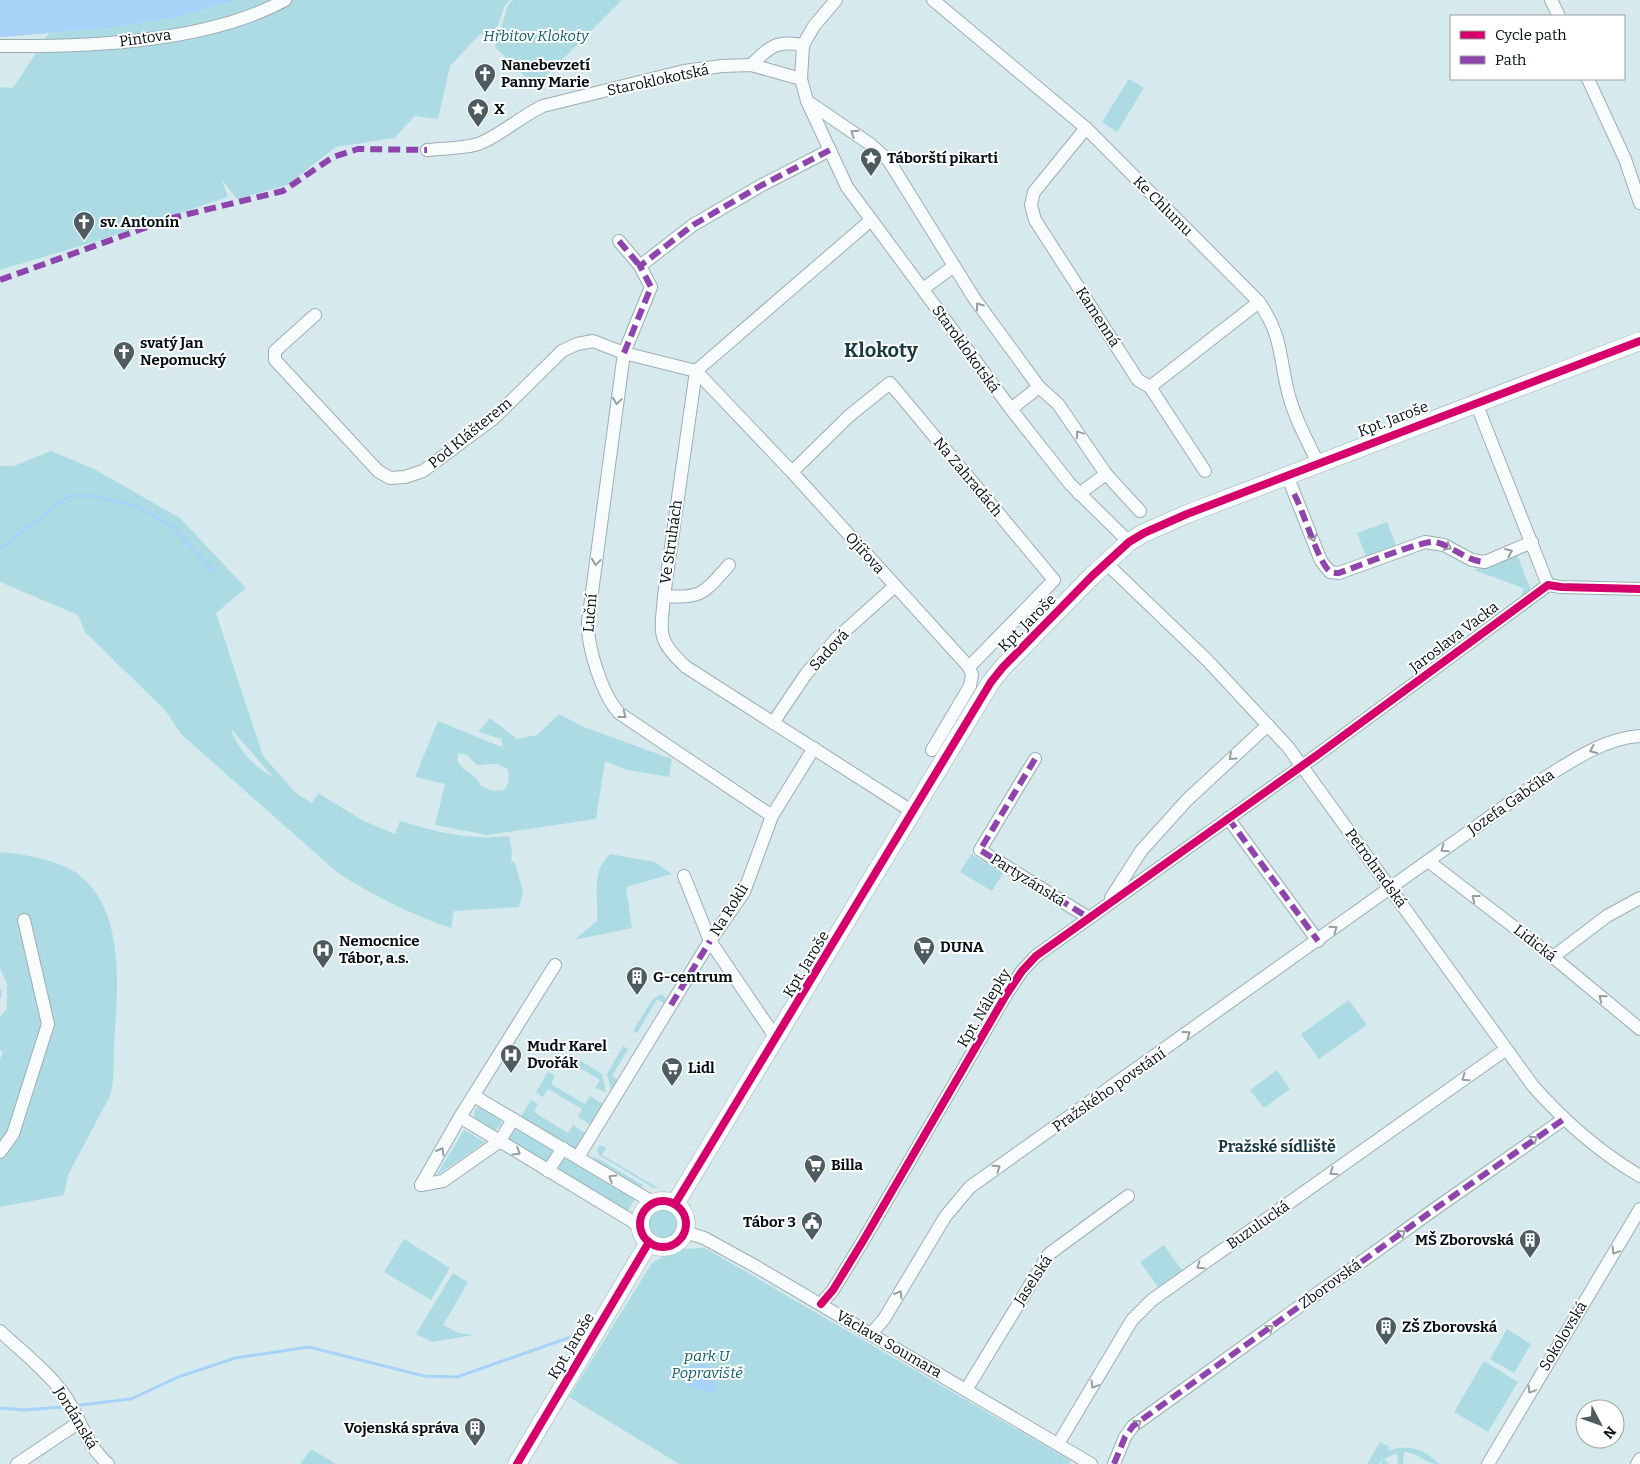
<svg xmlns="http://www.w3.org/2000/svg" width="1640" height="1464" viewBox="0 0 1640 1464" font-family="Bitter,serif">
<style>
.green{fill:#addbe4;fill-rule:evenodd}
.water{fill:#a8d2f7}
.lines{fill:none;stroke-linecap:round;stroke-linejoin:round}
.stream{stroke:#a8d2f7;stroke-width:3}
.street-casing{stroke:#9daeb0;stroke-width:14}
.secondary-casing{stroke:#9daeb0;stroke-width:19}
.street{stroke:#f9fcfc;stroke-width:12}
.secondary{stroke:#f9fcfc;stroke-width:18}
.quiet{stroke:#8e44ad;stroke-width:6;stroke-dasharray:12 6;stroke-linecap:butt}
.cycleway-casing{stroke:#fff;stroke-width:11}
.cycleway{stroke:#d6006c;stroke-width:8}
.oneway{stroke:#979e9e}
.labels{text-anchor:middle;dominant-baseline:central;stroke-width:4;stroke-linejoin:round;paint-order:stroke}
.park-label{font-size:15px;font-style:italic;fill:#0f5e69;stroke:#fff}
.street-label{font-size:15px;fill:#041012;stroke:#fff}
.poi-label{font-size:15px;font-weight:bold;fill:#041012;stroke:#fff;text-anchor:start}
.neighbourhood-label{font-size:16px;font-weight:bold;fill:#193a40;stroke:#fff}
.district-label{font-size:20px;font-weight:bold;fill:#193a40;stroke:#fff}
</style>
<rect width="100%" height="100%" fill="#d6eaee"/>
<g class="green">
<polygon points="236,0 510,0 505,5 494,37 480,34 450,66 438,119 415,116 394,138 336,147 287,185 237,199 222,180 228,197 97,241 0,270 0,87 13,88 49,33 108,28 175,18"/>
<polygon points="513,0 622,0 537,85 532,83 495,47 508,5"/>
<polygon points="1129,79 1144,88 1117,132 1102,122"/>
<path d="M51,451L96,470L180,518L246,588L216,613L263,756L296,793L312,803L318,793L364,821L395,834L400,821C436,832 471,841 509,836L512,852L511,861L515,863L523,892L519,907L454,911L451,928C411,915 373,895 338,873L181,734L165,710L85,632L78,615L0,582V466H14ZM231,730H232L273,777C254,767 239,750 231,730Z"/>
<polygon points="1387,522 1396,545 1366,557 1357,533"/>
<polygon points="1517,555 1530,588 1525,597 1521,597 1523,588 1474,570"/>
<path d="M559,714L584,727L672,759L669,777L627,770L605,761L596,819L487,835L435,825L445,784L415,777L438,721L502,747V739L478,732L490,718L517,739L537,735ZM459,753L468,755C479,771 481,763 496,764C500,765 505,768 508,769L509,781L504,790L493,791L481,786C474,771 462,772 457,760Z"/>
<path d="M0,852C28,855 65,860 86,881C126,921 117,995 114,1046C113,1063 115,1079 110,1096L68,1175L64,1195L0,1207V1059L3,1052L0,1050V1017L7,1009V984L0,968Z"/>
<path d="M610,854L655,862L672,874L626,887L632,928L574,940L597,921C599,895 590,873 610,854Z"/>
<polygon points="971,854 1003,873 992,891 960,872"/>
<polygon points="661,994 665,997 665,1004 657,999 637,1033 633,1031 652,1000"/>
<polygon points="1349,1000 1367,1025 1319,1059 1301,1034"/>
<polygon points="623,1046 628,1049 612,1076 620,1081 611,1090 607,1074"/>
<polygon points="570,1054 602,1074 606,1092 595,1088 600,1080 566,1060"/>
<polygon points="1277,1070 1290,1089 1264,1108 1250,1090"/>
<polygon points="548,1072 555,1076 551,1084 585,1104 590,1096 605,1105 593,1126 578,1117 582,1109 548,1089 543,1097 536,1092"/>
<polygon points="531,1100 538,1104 534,1112 568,1133 573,1125 587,1134 577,1151 521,1117"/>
<polygon points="483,1105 503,1116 500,1126 493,1131 474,1118 475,1109"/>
<polygon points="519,1126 556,1148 546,1163 510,1141 510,1134"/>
<polygon points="464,1130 485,1142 436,1176"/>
<polygon points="600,1145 606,1148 602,1155 658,1188 654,1188 599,1155 597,1150"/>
<polygon points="592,1155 643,1185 640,1189 597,1164"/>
<polygon points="566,1157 636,1197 627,1212 561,1172 558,1166 563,1158"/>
<circle cx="663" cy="1223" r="15"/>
<polygon points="404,1239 450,1268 431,1300 384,1272"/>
<polygon points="1164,1245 1184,1273 1160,1290 1140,1262"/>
<polygon points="705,1248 1071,1461 1069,1464 679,1464 569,1397 652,1263 678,1249"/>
<polygon points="453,1273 468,1282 443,1325 459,1333 474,1335 432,1342 416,1334"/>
<polygon points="1507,1329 1531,1344 1514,1373 1490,1359"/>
<polygon points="1484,1361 1518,1382 1488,1432 1454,1412"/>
<path d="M1380,1442L1389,1447L1387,1451C1408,1444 1424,1448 1439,1464C1426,1464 1419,1453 1404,1452L1403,1464H1398L1397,1453L1384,1459L1389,1464H1381L1383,1459L1378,1464H1367Z"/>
<polygon points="311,1449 336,1464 300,1464"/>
</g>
<g class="water">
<polygon points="0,0 236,0 175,18 108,28 3,37 0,37"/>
<polygon points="707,1364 714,1369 713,1381 718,1388 713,1394 689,1386 685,1379 687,1371 692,1365"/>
</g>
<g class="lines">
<g class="stream">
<polyline points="0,549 69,496 96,496 139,507 174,528 214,572"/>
<polyline points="0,991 0,996"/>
<polyline points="80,1405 131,1399 178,1377 235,1358 309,1347 424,1376 457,1377 582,1333"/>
<polyline points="0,1408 24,1410 63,1407"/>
</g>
<g class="street-casing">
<g id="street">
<polyline points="836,0 814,26 803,45 801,79 807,101 847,187 1011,409 1070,484 1129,542"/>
<path d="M933,0L1086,128L1259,302C1282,335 1279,355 1288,392C1294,417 1307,440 1318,463"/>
<polyline points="1551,0 1559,16"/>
<path d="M0,46C87,47 207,43 285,0"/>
<path d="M751,65C770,47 775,40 803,45"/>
<polyline points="1588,79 1625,159 1640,203"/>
<polyline points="807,101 870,144 889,161 974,298 1039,387 1058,404 1106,474 1140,511"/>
<polyline points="1086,128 1034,192 1031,205 1035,220 1138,380 1150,387 1259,302"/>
<path d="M427,150C444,148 461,149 478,144C500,136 521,116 543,106L684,71L722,66L751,65L801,79"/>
<path d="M871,220L696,371L664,596C661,634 656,639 686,667L913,812"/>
<polyline points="619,241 640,266"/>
<polyline points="923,289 954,266"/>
<polyline points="315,315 275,351 275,360 378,471 390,478 405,477 423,471 493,419 562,351 577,344 593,341 624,353 696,371"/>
<polyline points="696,371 792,472 969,667 972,675 970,686 932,750"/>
<polyline points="1150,387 1205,471"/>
<polyline points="1476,403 1548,585"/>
<polyline points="1011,409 1039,387"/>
<polyline points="792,472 849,416 890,383 1054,580 969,667"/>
<polyline points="1287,475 1321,561 1330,572 1339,573 1425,542 1444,545 1472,560 1485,562 1532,542"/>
<polyline points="1079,494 1106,474"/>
<path d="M1106,563L1208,661L1288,747L1533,1086C1565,1122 1599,1152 1640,1176"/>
<path d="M664,596C702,599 704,593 729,565"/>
<polyline points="773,723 806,674 837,638 895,586"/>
<polyline points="1035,759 980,850 1089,918"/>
<path d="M772,816L619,713C602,694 587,647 588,622L624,353L651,287L640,266L693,225L762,185L830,150"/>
<polyline points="1228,818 1318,941"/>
<polyline points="1428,861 1553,957 1640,1029"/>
<polyline points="684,876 710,941 776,1038"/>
<polyline points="1111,898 1141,851 1187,800 1268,725"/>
<polyline points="1553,957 1607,916 1640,898"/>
<polyline points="474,1096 654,1203"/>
<polyline points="460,1117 632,1221 641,1229"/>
<polyline points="0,1152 13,1134 48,1024 24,920"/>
<polyline points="578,1157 710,941 744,892 772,816 814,748"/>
<polyline points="548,1171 563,1148"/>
<polyline points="421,1185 460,1117 555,965"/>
<polyline points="421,1185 443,1181 500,1141 513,1119"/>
<polyline points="685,1232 704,1238 755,1266 1091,1464"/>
<polyline points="821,1304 833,1290 863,1241 1006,995 1022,971 1036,956 1320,753 1548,585 1561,587 1640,589"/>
<path d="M0,1331C21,1351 46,1370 63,1393C80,1416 85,1444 108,1464"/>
<path d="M871,1334L884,1319L945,1217L970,1187L1543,779C1571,761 1605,738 1640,736"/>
<polyline points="966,1390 1049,1254 1128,1196"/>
<polyline points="1058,1444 1132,1320 1152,1300 1505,1050"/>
<polyline points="17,1464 78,1423"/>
<polyline points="1114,1464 1125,1437 1133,1426 1439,1206 1564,1119"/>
<polyline points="1488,1464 1640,1209"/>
<polyline points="1637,1464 1640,1459"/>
</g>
</g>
<g class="secondary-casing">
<g id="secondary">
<circle cx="663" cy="1224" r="23"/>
<polyline points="675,1204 991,682 1003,667 1092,576 1129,542 1144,533 1187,514 1640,341"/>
<polyline points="517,1464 649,1242"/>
</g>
</g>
<use href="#street" class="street"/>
<use href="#secondary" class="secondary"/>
<g class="quiet">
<polyline points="619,241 640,266"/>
<polyline points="0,280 172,218 283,191 333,157 358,149 427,150"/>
<polyline points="624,353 651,287 640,266 693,225 762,185 830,150"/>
<path d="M1294,494C1303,509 1319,566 1331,572C1333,573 1336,573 1339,573C1356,567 1422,540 1435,542C1453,546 1466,561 1485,562"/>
<polyline points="1035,759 980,850 1089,918"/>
<polyline points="1228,818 1318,941"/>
<polyline points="671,1005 710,941"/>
<polyline points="1114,1464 1125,1437 1133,1426 1439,1206 1564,1119"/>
</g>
<g class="cycleway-casing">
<g id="cycleway">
<circle cx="663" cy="1224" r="23"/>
<polyline points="675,1204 991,682 1003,667 1092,576 1129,542 1144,533 1187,514 1640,341"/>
<polyline points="821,1304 833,1290 863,1241 1006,995 1022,971 1036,956 1320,753 1548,585 1561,587 1640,589"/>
<polyline points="517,1464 649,1242"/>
</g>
</g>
<use href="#cycleway" class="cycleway"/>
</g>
<defs><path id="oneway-chevron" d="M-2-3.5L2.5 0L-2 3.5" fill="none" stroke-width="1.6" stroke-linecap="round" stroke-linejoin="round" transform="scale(1.25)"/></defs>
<g class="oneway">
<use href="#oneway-chevron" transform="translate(854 133) rotate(-146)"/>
<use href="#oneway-chevron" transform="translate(979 306) rotate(-126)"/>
<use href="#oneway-chevron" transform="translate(617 401) rotate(98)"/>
<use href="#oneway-chevron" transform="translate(1079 434) rotate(-124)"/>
<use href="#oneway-chevron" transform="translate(1313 538) rotate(70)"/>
<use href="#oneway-chevron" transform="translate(1448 547) rotate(26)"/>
<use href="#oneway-chevron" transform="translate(1509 552) rotate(-23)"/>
<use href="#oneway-chevron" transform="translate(596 562) rotate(98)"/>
<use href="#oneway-chevron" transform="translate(623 715) rotate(38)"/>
<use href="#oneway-chevron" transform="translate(1593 750) rotate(156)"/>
<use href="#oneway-chevron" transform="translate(1232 757) rotate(138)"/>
<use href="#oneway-chevron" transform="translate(1444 849) rotate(145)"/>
<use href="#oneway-chevron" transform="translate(1475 898) rotate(-142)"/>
<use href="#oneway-chevron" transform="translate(1334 929) rotate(-35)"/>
<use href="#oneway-chevron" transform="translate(1602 998) rotate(-141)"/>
<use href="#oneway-chevron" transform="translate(1187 1034) rotate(-36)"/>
<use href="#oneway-chevron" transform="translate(1465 1078) rotate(145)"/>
<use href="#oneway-chevron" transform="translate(1534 1139) rotate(-34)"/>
<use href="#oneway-chevron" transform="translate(441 1151) rotate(-60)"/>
<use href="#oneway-chevron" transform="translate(517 1152) rotate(32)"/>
<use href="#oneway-chevron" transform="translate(997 1168) rotate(-35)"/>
<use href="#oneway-chevron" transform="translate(1333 1172) rotate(145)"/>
<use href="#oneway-chevron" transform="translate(612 1178) rotate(-148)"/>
<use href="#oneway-chevron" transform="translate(1402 1233) rotate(-36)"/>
<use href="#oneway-chevron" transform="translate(1615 1251) rotate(121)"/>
<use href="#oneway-chevron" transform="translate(1200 1266) rotate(145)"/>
<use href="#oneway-chevron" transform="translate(899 1294) rotate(-59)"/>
<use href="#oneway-chevron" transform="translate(1270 1328) rotate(-36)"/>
<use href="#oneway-chevron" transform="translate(1094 1385) rotate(121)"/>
<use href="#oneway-chevron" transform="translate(1531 1390) rotate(121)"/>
<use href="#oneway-chevron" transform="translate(1138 1423) rotate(-38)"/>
</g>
<defs>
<g id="church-pin" transform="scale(1.125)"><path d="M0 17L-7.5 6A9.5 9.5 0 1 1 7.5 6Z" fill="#4e5c5f" stroke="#fff"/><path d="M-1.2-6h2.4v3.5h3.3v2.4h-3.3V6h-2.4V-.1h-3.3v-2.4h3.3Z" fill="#fff"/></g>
<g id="sight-pin" transform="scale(1.125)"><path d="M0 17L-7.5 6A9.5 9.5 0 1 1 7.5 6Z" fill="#4e5c5f" stroke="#fff"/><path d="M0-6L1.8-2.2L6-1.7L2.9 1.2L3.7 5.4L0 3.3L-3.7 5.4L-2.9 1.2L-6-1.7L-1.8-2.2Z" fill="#fff"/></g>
<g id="supermarket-pin" transform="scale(1.125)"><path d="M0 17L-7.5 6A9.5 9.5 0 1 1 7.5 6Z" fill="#4e5c5f" stroke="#fff"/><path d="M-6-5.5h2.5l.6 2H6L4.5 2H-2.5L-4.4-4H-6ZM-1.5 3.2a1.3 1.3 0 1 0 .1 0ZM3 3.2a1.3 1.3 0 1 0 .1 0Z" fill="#fff"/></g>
<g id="hospital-pin" transform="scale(1.125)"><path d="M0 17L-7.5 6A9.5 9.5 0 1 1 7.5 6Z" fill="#4e5c5f" stroke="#fff"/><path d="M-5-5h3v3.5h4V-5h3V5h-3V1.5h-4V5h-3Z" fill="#fff"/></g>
<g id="building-pin" transform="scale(1.125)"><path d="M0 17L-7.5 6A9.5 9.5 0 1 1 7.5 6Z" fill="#4e5c5f" stroke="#fff"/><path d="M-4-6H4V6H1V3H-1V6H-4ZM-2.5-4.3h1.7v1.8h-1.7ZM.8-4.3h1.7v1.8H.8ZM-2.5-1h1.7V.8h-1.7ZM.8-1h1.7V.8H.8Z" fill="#fff"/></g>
<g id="civic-pin" transform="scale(1.125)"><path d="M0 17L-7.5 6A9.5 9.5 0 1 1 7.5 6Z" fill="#4e5c5f" stroke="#fff"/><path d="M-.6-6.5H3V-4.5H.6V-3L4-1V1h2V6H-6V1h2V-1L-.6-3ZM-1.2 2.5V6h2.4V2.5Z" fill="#fff"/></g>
</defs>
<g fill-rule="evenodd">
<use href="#church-pin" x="485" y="74"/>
<use href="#sight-pin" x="478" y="109"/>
<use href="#sight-pin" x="871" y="158"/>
<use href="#church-pin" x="84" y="222"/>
<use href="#church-pin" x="124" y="352"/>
<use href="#supermarket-pin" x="924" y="947"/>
<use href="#hospital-pin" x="323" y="950"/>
<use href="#building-pin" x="637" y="977"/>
<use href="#hospital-pin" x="511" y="1055"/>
<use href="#supermarket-pin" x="672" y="1068"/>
<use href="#supermarket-pin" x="815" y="1165"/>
<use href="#civic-pin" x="812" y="1222"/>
<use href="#building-pin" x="1530" y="1240"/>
<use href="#building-pin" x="1386" y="1327"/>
<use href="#building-pin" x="475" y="1428"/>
</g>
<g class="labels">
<g class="park-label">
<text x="536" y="36">Hřbitov Klokoty</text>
<text x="707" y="1356">park U<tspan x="707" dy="17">Popraviště</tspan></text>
</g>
<g class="street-label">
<text transform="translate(145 38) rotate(-8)">Pintova</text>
<text transform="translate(658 80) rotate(-12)">Staroklokotská</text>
<text transform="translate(1163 206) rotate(45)">Ke Chlumu</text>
<text transform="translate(1098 317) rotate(57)">Kamenná</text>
<text transform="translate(966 349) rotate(54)">Staroklokotská</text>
<text transform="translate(1393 419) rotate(-21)">Kpt. Jaroše</text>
<text transform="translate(470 433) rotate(-39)">Pod Klášterem</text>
<text transform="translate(968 477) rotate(50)">Na Zahradách</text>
<text transform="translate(671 542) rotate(-82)">Ve Struhách</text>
<text transform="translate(865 553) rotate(48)">Ojířova</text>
<text transform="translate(590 613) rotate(-85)">Luční</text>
<text transform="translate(1027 623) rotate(-45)">Kpt. Jaroše</text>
<text transform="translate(1454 637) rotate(-37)">Jaroslava Vacka</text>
<text transform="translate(829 650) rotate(-47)">Sadová</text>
<text transform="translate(1511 802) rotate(-35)">Jozefa Gabčíka</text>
<text transform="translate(1376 868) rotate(54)">Petrohradská</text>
<text transform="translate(1028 880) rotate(32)">Partyzánská</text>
<text transform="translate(729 910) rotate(-58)">Na Rokli</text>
<text transform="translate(1535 943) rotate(38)">Lidická</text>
<text transform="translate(806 964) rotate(-59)">Kpt. Jaroše</text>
<text transform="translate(984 1008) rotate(-59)">Kpt. Nálepky</text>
<text transform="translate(1109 1090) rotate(-35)">Pražského povstání</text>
<text transform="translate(1258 1225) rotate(-35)">Buzulucká</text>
<text transform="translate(1033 1280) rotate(-57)">Jaselská</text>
<text transform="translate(1330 1284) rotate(-36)">Zborovská</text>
<text transform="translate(1563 1336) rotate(-59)">Sokolovská</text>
<text transform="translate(889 1344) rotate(30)">Václava Soumara</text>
<text transform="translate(571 1346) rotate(-59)">Kpt. Jaroše</text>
<text transform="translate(76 1418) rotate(59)">Jordánská</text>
</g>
<g class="poi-label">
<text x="501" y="65">Nanebevzetí<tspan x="501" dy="17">Panny Marie</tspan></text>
<text x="494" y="109">X</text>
<text x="887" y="158">Táborští pikarti</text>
<text x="100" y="222">sv. Antonín</text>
<text x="140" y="343">svatý Jan<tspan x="140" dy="17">Nepomucký</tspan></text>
<text x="339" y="941">Nemocnice<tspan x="339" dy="17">Tábor, a.s.</tspan></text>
<text x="940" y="947">DUNA</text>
<text x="653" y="977">G-centrum</text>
<text x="527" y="1046">Mudr Karel<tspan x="527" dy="17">Dvořák</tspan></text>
<text x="688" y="1068">Lidl</text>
<text x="831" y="1165">Billa</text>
<text x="796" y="1222" text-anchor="end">Tábor 3</text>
<text x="1514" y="1240" text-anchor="end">MŠ Zborovská</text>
<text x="1402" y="1327">ZŠ Zborovská</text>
<text x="459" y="1428" text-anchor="end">Vojenská správa</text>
</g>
<g class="neighbourhood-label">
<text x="1277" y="1146">Pražské sídliště</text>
</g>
<g class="district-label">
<text x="881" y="350">Klokoty</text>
</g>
</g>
<rect x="1450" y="15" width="175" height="65" fill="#ffffff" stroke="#9b9fa0"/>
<rect x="1460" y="31" width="25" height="8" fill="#d6006c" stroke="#9b9fa0"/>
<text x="1495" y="40" font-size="15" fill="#041012">Cycle path</text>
<rect x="1460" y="56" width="25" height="8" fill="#8e44ad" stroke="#9b9fa0"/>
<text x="1495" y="65" font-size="15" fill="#041012">Path</text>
<g transform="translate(1600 1424) rotate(131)"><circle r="24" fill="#ffffff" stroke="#9b9fa0"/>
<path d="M0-4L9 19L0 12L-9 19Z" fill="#4e5c5f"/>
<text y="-8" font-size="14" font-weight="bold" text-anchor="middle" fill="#041012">N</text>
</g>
</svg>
